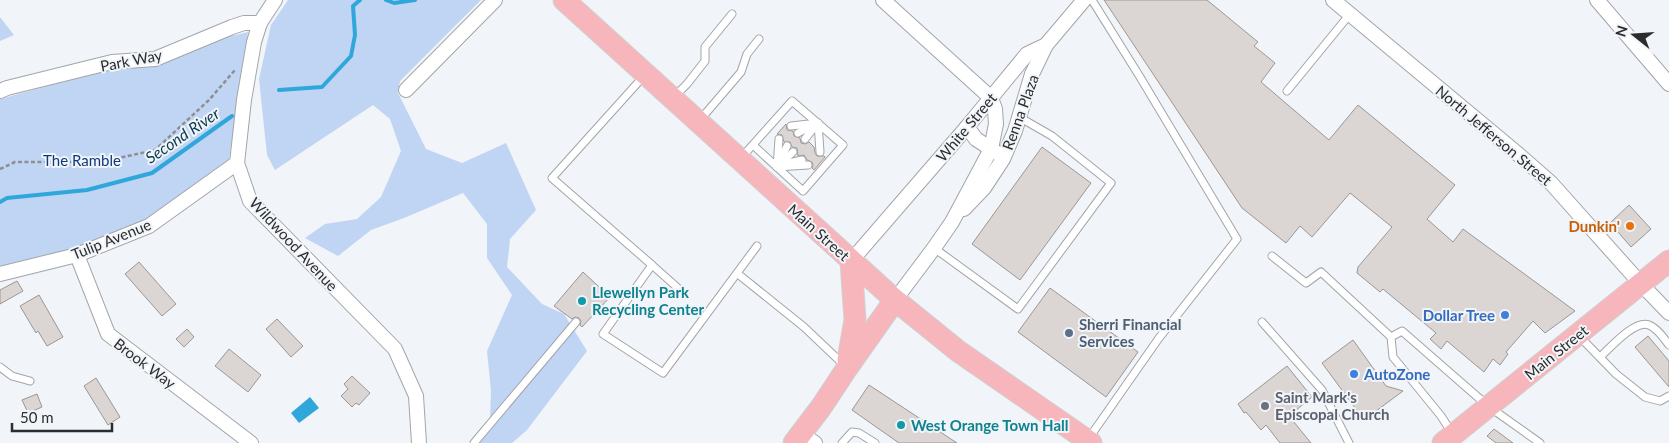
<svg xmlns="http://www.w3.org/2000/svg" width="1669" height="443" viewBox="0 0 1669 443" font-family="Lato,sans-serif">
<style>
.green{fill:#c0d4f4}
.water{fill:#30a7da}
.lines{fill:none;stroke-linecap:round;stroke-linejoin:round}
.stream{stroke:#30a7da;stroke-width:4}
.building{fill:#dbd6d3;stroke:#9c9794}
.service-casing{stroke:#a2a5a9;stroke-width:9}
.minor-casing{stroke:#a2a5a9;stroke-width:16}
.primary-casing{stroke:#d0d1d1;stroke-width:23}
.path{stroke:#8d8f92;stroke-width:2.5;stroke-dasharray:4 2.5;stroke-linecap:butt}
.service{stroke:#fff;stroke-width:7}
.minor{stroke:#fff;stroke-width:14}
.primary{stroke:#f6b6bb;stroke-width:21}
.food-dot{fill:#e8710a;stroke:#f1f4f8;stroke-width:2}
.culture-dot{fill:#0f9aa8;stroke:#f1f4f8;stroke-width:2}
.shop-dot{fill:#3f7fe0;stroke:#f1f4f8;stroke-width:2}
.service-dot{fill:#5c6f8a;stroke:#f1f4f8;stroke-width:2}
.worship-dot{fill:#6b7280;stroke:#f1f4f8;stroke-width:2}
.labels{text-anchor:middle;dominant-baseline:central;stroke-width:4;stroke-linejoin:round;paint-order:stroke}
.street-label{font-size:15px;fill:#2b2c2d;stroke:#f1f4f8}
.park-label{font-size:15px;fill:#0e397d;stroke:#f1f4f8}
.food-label{font-size:15px;font-weight:bold;fill:#c56008;stroke:#f1f4f8;text-anchor:end}
.culture-label{font-size:15px;font-weight:bold;fill:#0d838f;stroke:#f1f4f8;text-anchor:start}
.shop-label{font-size:15px;font-weight:bold;fill:#366cbe;stroke:#f1f4f8;text-anchor:end}
.service-label{font-size:15px;font-weight:bold;fill:#4e5e75;stroke:#f1f4f8;text-anchor:start}
.worship-label{font-size:15px;font-weight:bold;fill:#5b616d;stroke:#f1f4f8;text-anchor:start}
.water-label{font-size:16px;font-style:italic;fill:#0b3c52;stroke:#f1f4f8}
</style>
<rect width="100%" height="100%" fill="#f1f4f8"/>
<g class="green">
<polygon points="288,0 481,0 400,81 398,93 426,149 462,163 506,143 536,210 510,239 507,267 542,304 564,314 587,351 527,430 512,443 472,443 490,421 491,391 487,351 512,295 487,258 487,224 463,193 404,218 371,230 338,256 305,238 325,224 357,219 381,197 401,151 390,119 373,105 275,170 267,155 259,79 271,25"/>
<polygon points="0,17 14,35 0,41"/>
<polygon points="248,32 229,159 165,210 91,247 0,268 0,99 95,73 173,58 215,40"/>
</g>
<polygon class="water" points="310,397 319,408 299,423 291,413"/>
<g class="lines">
<g class="stream">
<polyline points="386,0 394,3 415,0"/>
<polyline points="279,90 322,87 351,56 355,35 353,6 360,0"/>
<polyline points="0,202 7,198 87,190 152,173 232,116"/>
</g>
</g>
<g class="building">
<polygon points="1104,0 1207,0 1258,42 1254,46 1275,63 1261,82 1329,140 1358,105 1455,185 1427,219 1453,242 1463,229 1575,311 1545,333 1533,321 1506,352 1508,354 1500,365 1493,359 1484,372 1447,341 1441,349 1430,339 1436,333 1383,289 1380,292 1357,273 1358,267 1392,227 1350,193 1312,237 1300,226 1286,243 1242,208"/>
<polygon points="786,124 787,130 793,131 794,136 800,138 801,143 805,144 809,142 814,147 815,153 817,156 824,156 825,157 814,170 812,168 813,165 812,162 807,160 804,155 798,156 797,148 792,147 790,142 784,142 782,135 777,134"/>
<polygon points="1042,147 1091,183 1020,280 972,244"/>
<polygon points="1629,205 1651,229 1631,247 1610,223"/>
<polygon points="139,262 176,304 162,316 125,274"/>
<polygon points="583,272 610,297 582,327 580,325 581,321 579,318 575,317 572,319 554,306"/>
<polygon points="17,281 23,291 0,304 0,290"/>
<polygon points="1050,288 1138,352 1106,397 1018,332"/>
<polygon points="39,295 63,337 47,346 38,331 36,333 20,306"/>
<polygon points="277,319 303,346 291,357 266,329"/>
<polygon points="187,329 194,337 184,347 176,339"/>
<polygon points="1648,336 1669,361 1669,387 1635,347"/>
<polygon points="1353,340 1386,386 1403,391 1364,420 1322,363"/>
<polygon points="229,349 261,375 248,392 215,366"/>
<polygon points="1287,366 1312,397 1289,416 1311,443 1280,443 1266,425 1261,430 1246,412 1244,413 1238,404"/>
<polygon points="352,376 370,393 359,405 356,403 352,407 341,396 348,389 344,384"/>
<polygon points="96,378 120,417 108,425 84,386"/>
<polygon points="869,385 957,443 899,443 852,410"/>
<polygon points="37,394 42,407 28,413 22,400"/>
<polygon points="1494,429 1513,443 1496,443 1487,436"/>
</g>
<g class="lines">
<g class="service-casing">
<g id="service">
<polyline points="643,77 552,178 652,265 603,334 663,373 757,246"/>
<polyline points="1287,91 1350,14"/>
<polyline points="674,97 687,84 705,61 705,47 732,14"/>
<polyline points="700,120 741,72 747,54 759,39"/>
<polyline points="818,123 820,152"/>
<polyline points="791,126 818,123"/>
<polyline points="798,133 813,125"/>
<polyline points="805,139 816,125"/>
<polyline points="742,157 792,101 843,145 803,191 753,145"/>
<polyline points="779,162 787,146"/>
<polyline points="789,163 802,160"/>
<polyline points="779,165 793,152"/>
<polyline points="777,167 808,165"/>
<polyline points="777,167 779,139"/>
<polyline points="934,248 1018,309 1111,183 1052,136 1019,117"/>
<polyline points="1272,256 1306,283 1321,272 1391,337"/>
<polyline points="652,265 679,289"/>
<polyline points="738,274 804,327 844,365"/>
<polyline points="1262,322 1322,390 1349,443"/>
<polyline points="1580,337 1616,374 1645,397 1660,401 1669,396"/>
<path d="M1600,357C1610,348 1635,319 1649,325C1657,328 1664,338 1669,345"/>
<polyline points="0,367 12,376 30,381"/>
<polyline points="1452,433 1441,416 1393,357 1391,337 1402,331 1488,406 1540,443"/>
<polyline points="1089,438 1159,338 1237,239 1140,77 1092,0"/>
<polyline points="474,443 576,322"/>
<polyline points="842,443 852,432 859,433 875,443"/>
</g>
</g>
<g class="minor-casing">
<g id="minor">
<polyline points="275,0 260,23 254,42 244,100 237,163 250,201 395,349 416,396 419,443"/>
<polyline points="883,0 991,98 995,109 996,124 991,149 952,222 934,248 895,300"/>
<polyline points="1333,0 1519,155 1551,183 1641,284 1669,313"/>
<polyline points="1597,0 1669,84"/>
<polyline points="406,90 495,0"/>
<polyline points="0,91 7,88 112,62 155,59 232,27 244,23 260,23"/>
<polyline points="967,127 976,139 997,153"/>
<polyline points="964,209 984,188 1003,159 1015,131 1032,74 1046,45"/>
<polyline points="77,255 108,334 251,443"/>
<polyline points="851,261 967,127 1027,54 1046,45 1084,0"/>
<polyline points="0,274 77,255 149,226 237,163"/>
<polyline points="802,434 815,443"/>
</g>
</g>
<g class="primary-casing">
<g id="primary">
<polyline points="564,0 895,300 958,351 1091,443"/>
<polyline points="848,360 855,320 851,261"/>
<polyline points="794,443 822,406 847,368 895,300"/>
<polyline points="1443,443 1669,261"/>
</g>
</g>
<polyline class="path" points="0,169 15,162 101,162 155,150 209,100 235,70"/>
<use href="#service" class="service"/>
<use href="#minor" class="minor"/>
<use href="#primary" class="primary"/>
</g>
<circle class="food-dot" cx="1630" cy="226" r="5"/>
<g class="culture-dot">
<circle cx="582" cy="301" r="5"/>
<circle cx="901" cy="425" r="5"/>
</g>
<g class="shop-dot">
<circle cx="1505" cy="315" r="5"/>
<circle cx="1354" cy="374" r="5"/>
</g>
<circle class="service-dot" cx="1069" cy="333" r="5"/>
<circle class="worship-dot" cx="1265" cy="406" r="5"/>
<g class="labels">
<g class="street-label">
<text transform="translate(131 60) rotate(-11)">Park Way</text>
<text transform="translate(1020 112) rotate(-70)">Renna Plaza</text>
<text transform="translate(966 127) rotate(-50)">White Street</text>
<text transform="translate(1494 135) rotate(40)">North Jefferson Street</text>
<text transform="translate(819 232) rotate(42)">Main Street</text>
<text transform="translate(111 239) rotate(-22)">Tulip Avenue</text>
<text transform="translate(294 244) rotate(47)">Wildwood Avenue</text>
<text transform="translate(1556 352) rotate(-39)">Main Street</text>
<text transform="translate(145 363) rotate(37)">Brook Way</text>
</g>
<g class="park-label">
<text x="82" y="160">The Ramble</text>
</g>
<g class="food-label">
<text x="1620" y="226">Dunkin'</text>
</g>
<g class="culture-label">
<text x="592" y="292">Llewellyn Park<tspan x="592" dy="17">Recycling Center</tspan></text>
<text x="911" y="425">West Orange Town Hall</text>
</g>
<g class="shop-label">
<text x="1495" y="315">Dollar Tree</text>
<text x="1364" y="374" text-anchor="start">AutoZone</text>
</g>
<g class="service-label">
<text x="1079" y="324">Sherri Financial<tspan x="1079" dy="17">Services</tspan></text>
</g>
<g class="worship-label">
<text x="1275" y="397">Saint Mark's<tspan x="1275" dy="17">Episcopal Church</tspan></text>
</g>
<g class="water-label">
<text transform="translate(182 135) rotate(-34)">Second River</text>
</g>
</g>
<g transform="translate(1634 35) rotate(287)" stroke="#f1f4f8" stroke-width="4" paint-order="stroke">
<path d="M0-4L9 19L0 12L-9 19Z" fill="#2b2c2d"/>
<text y="-8" font-size="14" font-weight="bold" text-anchor="middle" fill="#2b2c2d">N</text>
</g>
<path d="M12 423v8h100v-8" fill="none" stroke="#2b2c2d" stroke-width="2.5"/>
<text x="20" y="423" font-size="15" fill="#2b2c2d" stroke="#f1f4f8" stroke-width="4" paint-order="stroke">50 m</text>
</svg>
